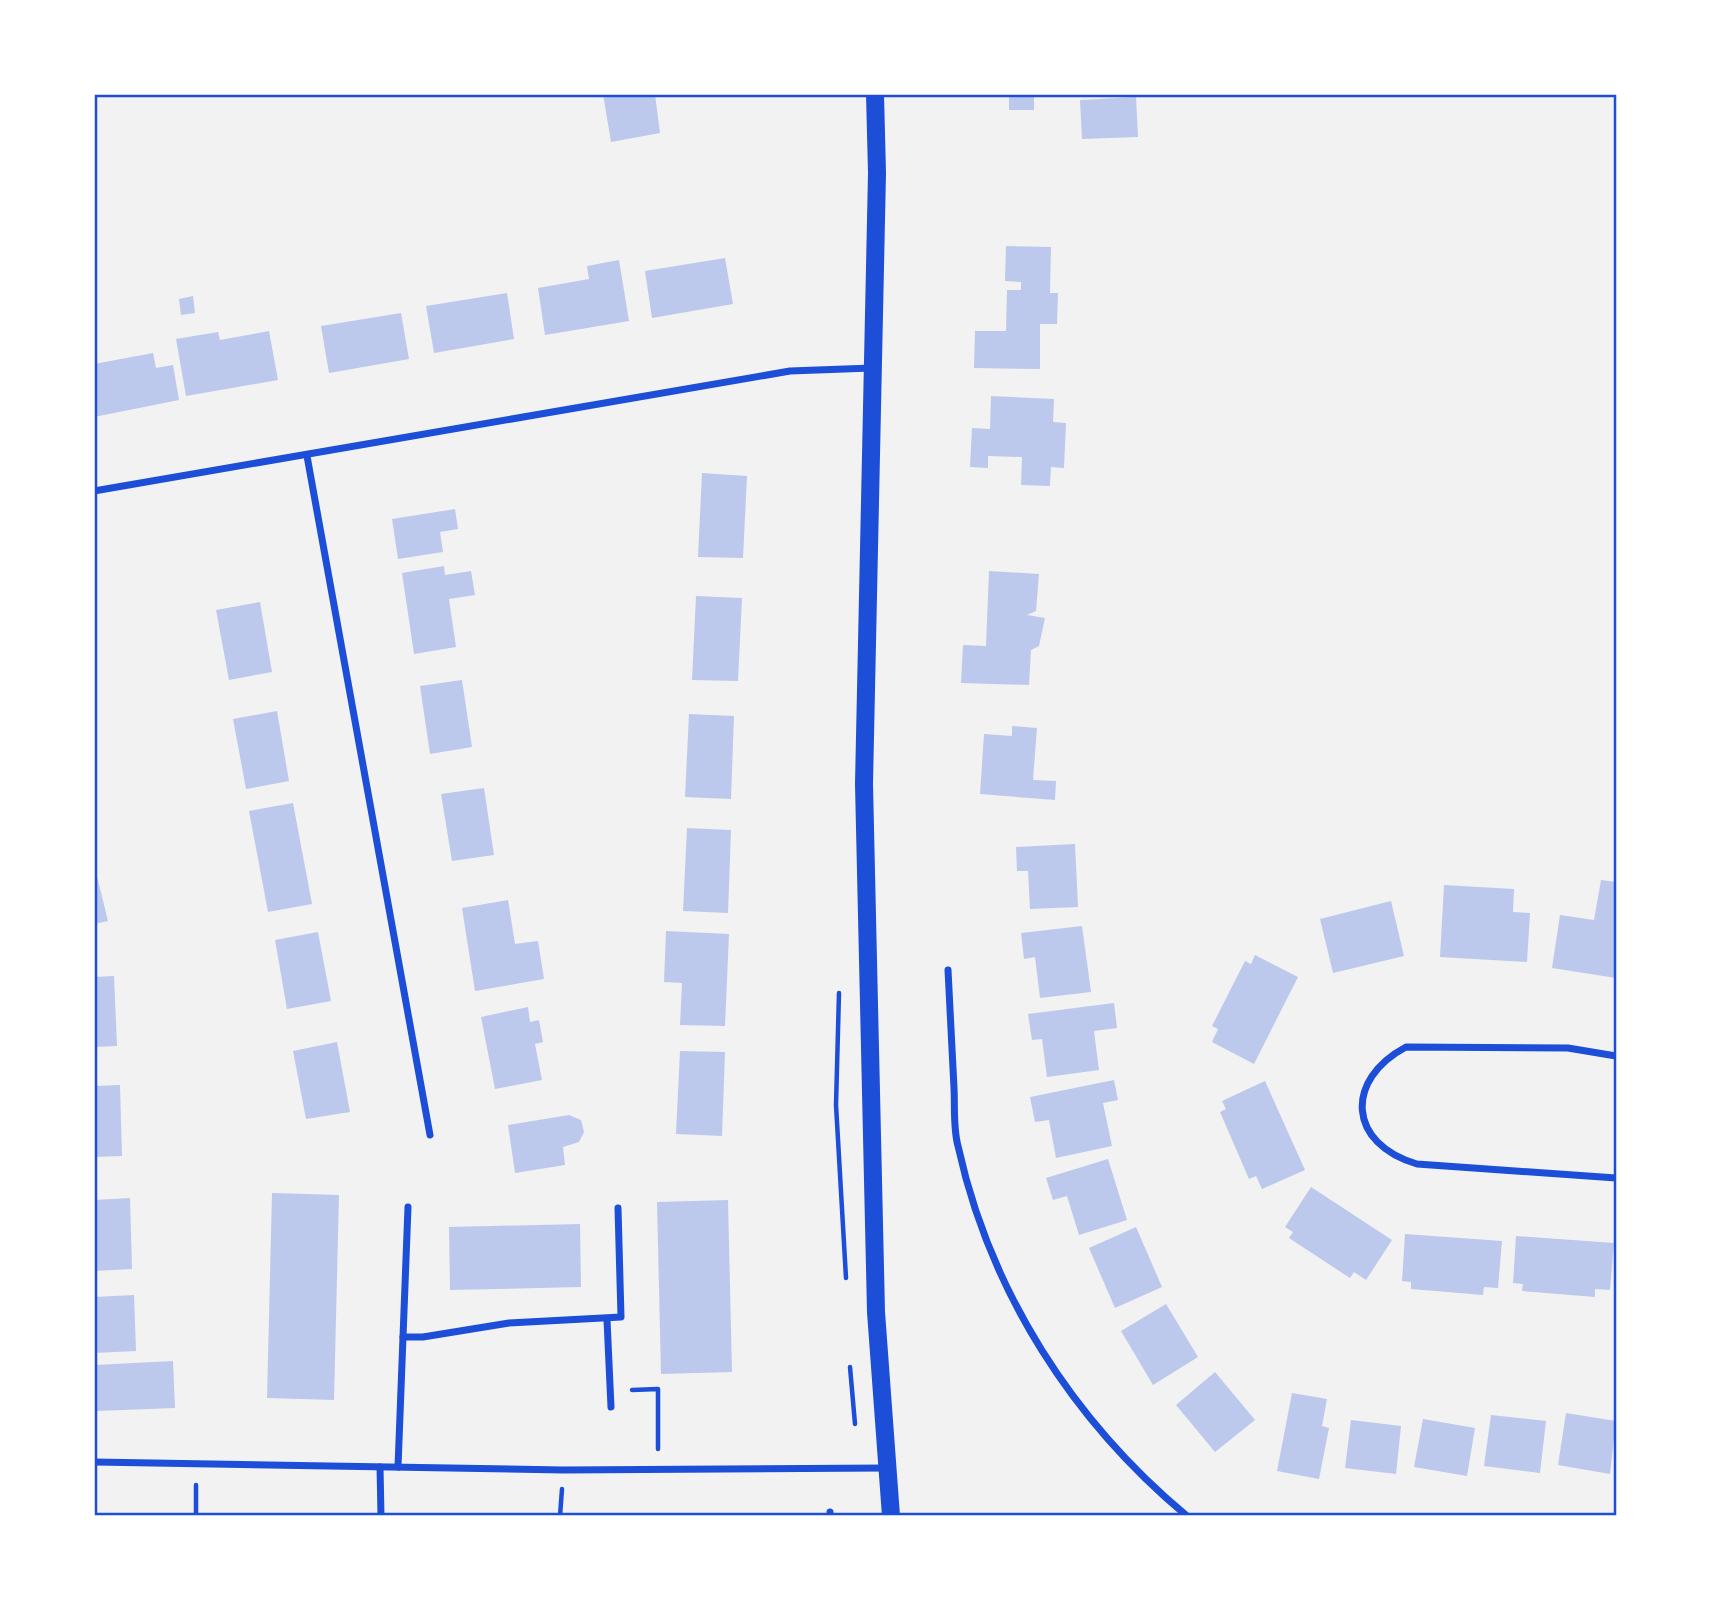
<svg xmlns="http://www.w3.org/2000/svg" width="1711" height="1610" viewBox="0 0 1711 1610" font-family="Poppins,sans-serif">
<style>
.building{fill:#bdc9ec}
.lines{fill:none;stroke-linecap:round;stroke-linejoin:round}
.path{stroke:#1d4ed8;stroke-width:4.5}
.minor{stroke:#1d4ed8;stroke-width:7}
.primary{stroke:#1d4ed8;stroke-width:18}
.neatline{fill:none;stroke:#1d4ed8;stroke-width:2.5}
</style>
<rect width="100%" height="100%" fill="#f2f2f2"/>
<g class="building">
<polygon points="603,94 655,94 660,133 611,142"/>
<rect x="1009" y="94" width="25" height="16"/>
<polygon points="1136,97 1138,137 1082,139 1080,100"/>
<polygon points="1006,246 1051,247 1050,293 1058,293 1057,324 1040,324 1040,369 974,368 975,331 1006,331 1007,290 1021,290 1021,282 1005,281"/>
<polygon points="725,258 733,304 652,318 645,271"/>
<polygon points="619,260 629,321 545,335 538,288 589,279 587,266"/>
<polygon points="507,293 514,339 434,353 426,306"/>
<polygon points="193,296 195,313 181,315 179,299"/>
<polygon points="401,313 409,359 329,373 321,326"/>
<polygon points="269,331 278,380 186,396 176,339 218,332 220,340"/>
<polygon points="153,353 156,368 173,365 179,400 94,417 94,364"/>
<polygon points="991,396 1054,399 1053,422 1066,423 1064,468 1051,467 1050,486 1021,485 1022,457 988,456 988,468 970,467 972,428 990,429"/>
<polygon points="702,473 747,476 743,558 698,557"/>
<polygon points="455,509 458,529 440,532 443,552 398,559 392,519"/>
<polygon points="444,566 445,575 471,571 475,595 449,599 456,647 414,654 402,573"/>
<polygon points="989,571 1039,574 1036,611 1027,615 1045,618 1039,646 1031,650 1029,685 961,683 963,645 986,646"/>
<polygon points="696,596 742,598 738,681 692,680"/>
<polygon points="260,602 272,672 229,680 216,610"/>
<polygon points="462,680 472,747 430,754 420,686"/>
<polygon points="277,711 289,781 246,789 233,719"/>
<polygon points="689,714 734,716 731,799 685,797"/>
<polygon points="1012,726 1037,728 1033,780 1056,781 1055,800 980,794 984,734 1012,736"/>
<polygon points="484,788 494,855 452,861 441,794"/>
<polygon points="293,803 312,904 268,912 249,811"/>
<polygon points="687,828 731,830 728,913 683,911"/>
<polygon points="1075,844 1078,907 1030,909 1028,871 1017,871 1016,847"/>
<polygon points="94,864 108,921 94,924"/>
<polygon points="1601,880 1616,882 1616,978 1552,968 1560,915 1594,920"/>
<polygon points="1444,885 1514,889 1513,912 1530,913 1527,962 1440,957"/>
<polygon points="508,900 515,944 538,941 544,979 475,991 462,908"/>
<polygon points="1391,901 1404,956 1333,973 1320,919"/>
<polygon points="1082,926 1091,992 1040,998 1035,957 1024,959 1021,933"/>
<polygon points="666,931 729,934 725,1026 680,1025 682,983 664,982"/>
<polygon points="318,932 331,1001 287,1009 275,940"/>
<polygon points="1255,955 1298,977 1254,1064 1212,1042 1218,1029 1212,1026 1245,961 1251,964"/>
<polygon points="114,976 117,1046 94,1047 94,977"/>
<polygon points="1114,1003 1117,1028 1094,1031 1099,1070 1047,1077 1042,1039 1032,1040 1028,1014"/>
<polygon points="528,1007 530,1022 539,1020 543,1042 535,1044 542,1080 495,1089 481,1017"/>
<polygon points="337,1042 350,1112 306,1119 293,1051"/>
<polygon points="680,1051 725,1052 722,1136 676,1134"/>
<polygon points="1114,1080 1118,1100 1103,1103 1112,1146 1056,1158 1049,1120 1035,1122 1030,1097"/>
<polygon points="1265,1081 1305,1170 1262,1189 1256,1176 1249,1179 1220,1112 1226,1109 1222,1101"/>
<polygon points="120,1085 122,1156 94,1157 94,1086"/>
<polygon points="569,1115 581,1120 584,1132 579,1142 563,1147 565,1165 515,1173 508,1125"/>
<polygon points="1108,1159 1127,1220 1079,1235 1067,1196 1053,1200 1046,1178"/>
<polygon points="1311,1187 1392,1240 1366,1280 1354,1272 1350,1278 1289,1238 1293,1232 1285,1227"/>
<polygon points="272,1193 339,1195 334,1400 267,1398"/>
<polygon points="130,1198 132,1269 94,1271 94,1200"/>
<polygon points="728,1200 732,1372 661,1374 657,1202"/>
<polygon points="580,1224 581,1287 450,1290 449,1227"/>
<polygon points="1136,1227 1162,1287 1115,1308 1089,1248"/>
<polygon points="1405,1234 1502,1241 1498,1288 1484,1287 1483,1295 1411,1289 1411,1282 1402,1281"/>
<polygon points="1516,1236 1614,1243 1610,1290 1595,1289 1595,1297 1522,1291 1523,1284 1513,1283"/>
<polygon points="134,1295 136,1351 94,1353 94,1297"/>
<polygon points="1166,1304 1198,1357 1153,1385 1121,1331"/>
<polygon points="173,1361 175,1408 97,1411 95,1365"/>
<polygon points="1215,1372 1255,1420 1215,1452 1176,1405"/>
<polygon points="1292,1393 1327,1399 1322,1426 1329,1428 1319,1479 1277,1471"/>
<polygon points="1566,1413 1616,1421 1610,1474 1558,1465"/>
<polygon points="1491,1415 1546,1421 1540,1473 1484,1466"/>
<polygon points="1423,1419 1475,1428 1467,1476 1414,1467"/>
<polygon points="1351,1420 1401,1426 1396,1474 1345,1468"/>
</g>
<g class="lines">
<g class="path">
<polyline points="839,993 836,1105 846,1278"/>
<polyline points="850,1367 855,1424"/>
<polyline points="632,1390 658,1389 658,1449"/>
<polyline points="196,1485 196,1516"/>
<polyline points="560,1516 562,1489"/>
</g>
<g class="minor">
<polyline points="307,456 430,1135"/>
<polyline points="94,491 790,371 872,368"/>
<path d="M948,970C950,1009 952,1049 954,1088C955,1106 953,1128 958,1146C990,1292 1073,1421 1187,1516"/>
<path d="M1616,1056L1568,1048L1406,1047C1344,1080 1348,1144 1417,1164L1616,1178"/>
<polyline points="607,1320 611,1407"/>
<polyline points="403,1337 423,1337 509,1323 621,1317 618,1208"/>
<polyline points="94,1462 563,1470 886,1468"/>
<polyline points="380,1467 381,1516"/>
<polyline points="398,1467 408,1207"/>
<polyline points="830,1512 830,1516"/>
</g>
<polyline class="primary" points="875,94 877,173 864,784 876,1312 891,1516"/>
</g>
<rect width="1711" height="1610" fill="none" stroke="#ffffff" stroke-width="192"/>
<rect x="96" y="96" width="1519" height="1418" class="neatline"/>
</svg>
